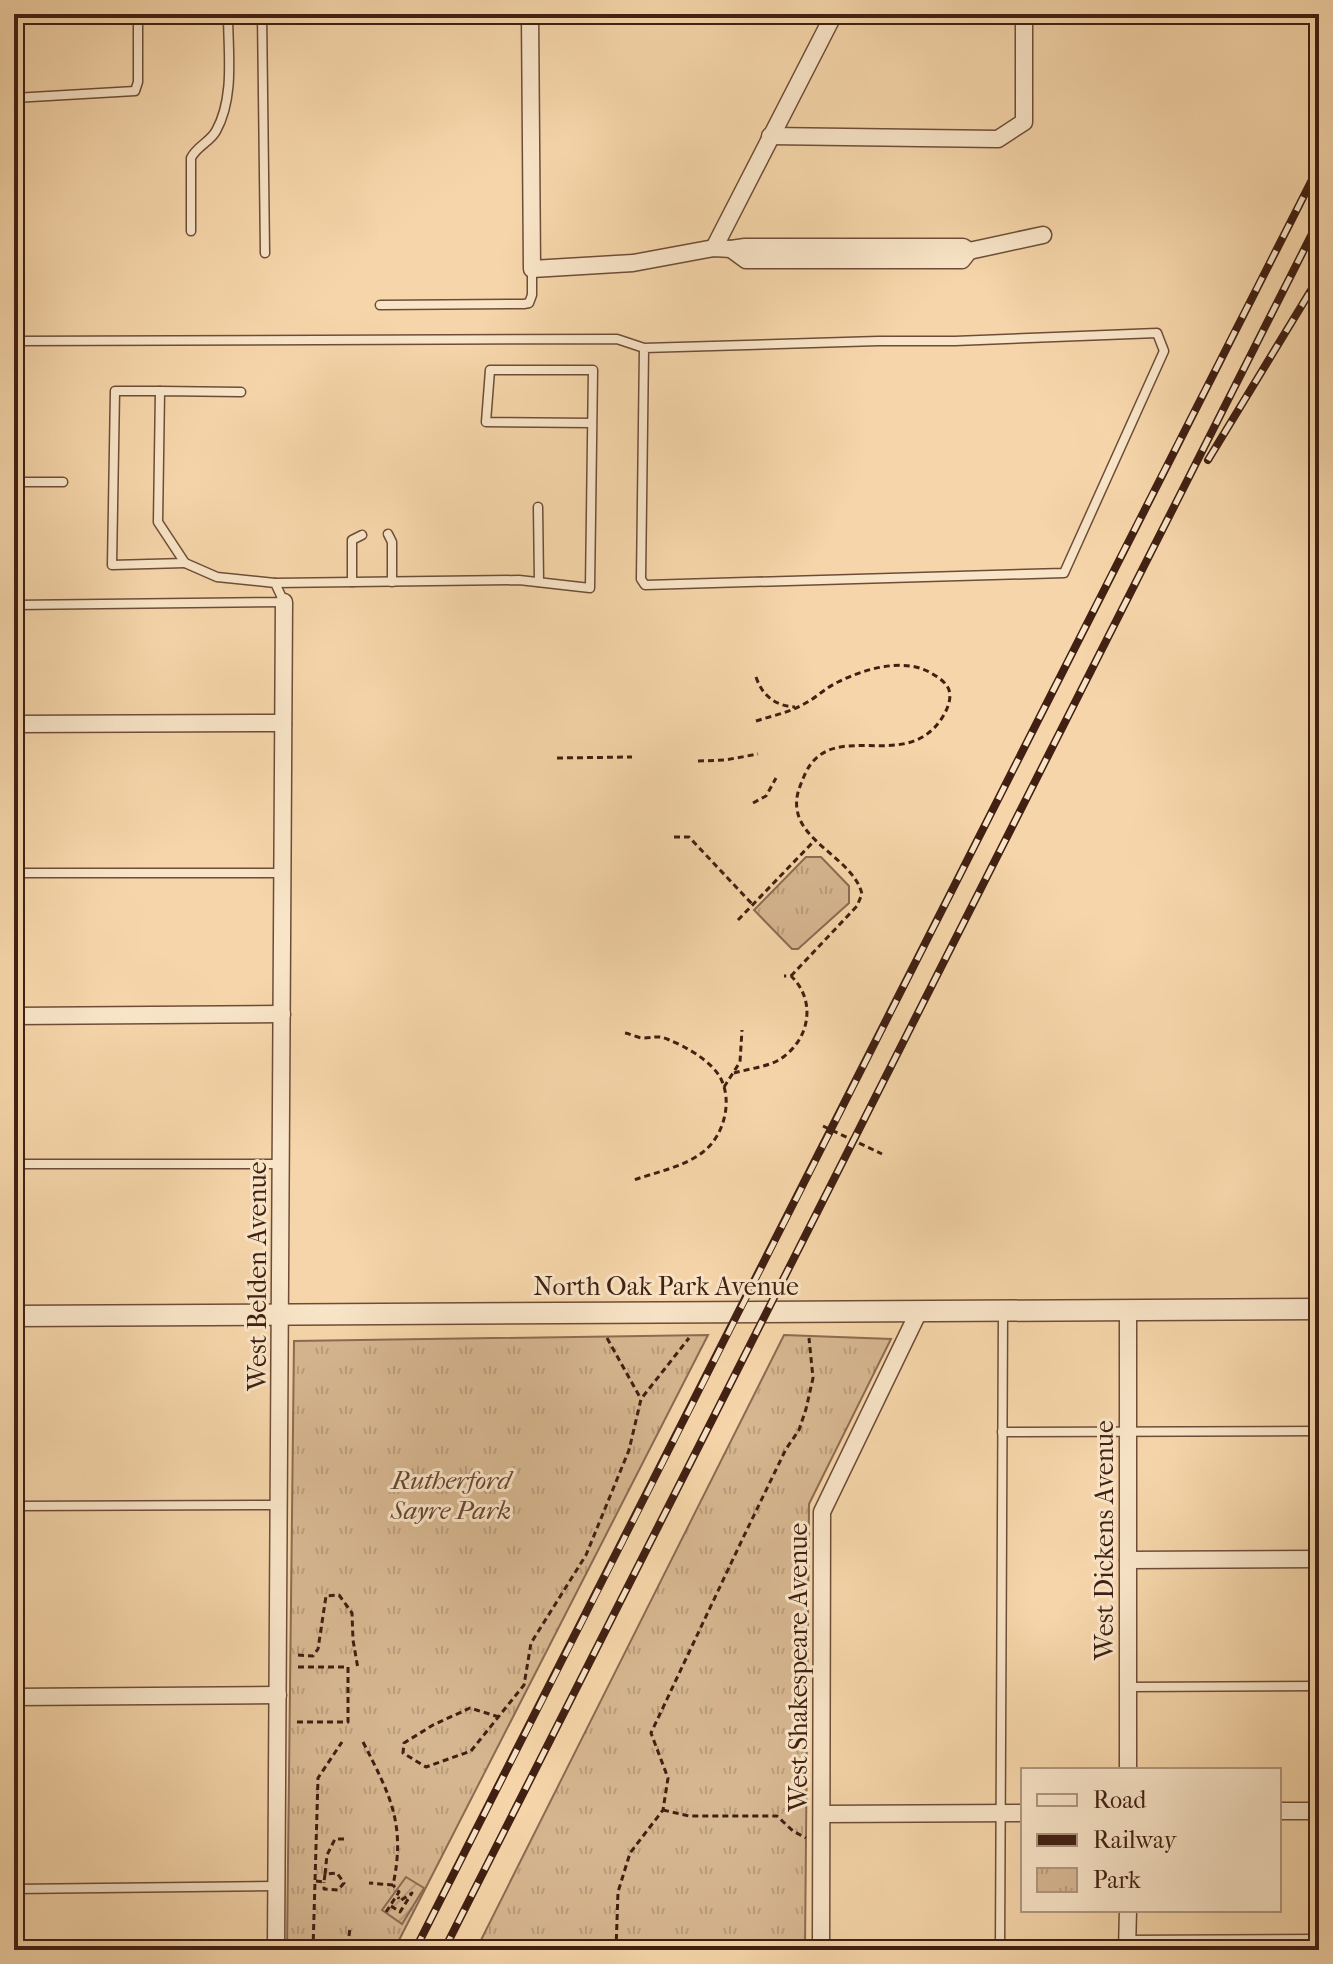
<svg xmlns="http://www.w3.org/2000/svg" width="1333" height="1964" viewBox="0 0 1333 1964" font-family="'IM FELL French Canon',serif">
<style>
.park{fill:url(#park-tufts);stroke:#8c6b52;stroke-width:2}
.garden{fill:url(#garden-furrows);stroke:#8c6b52;stroke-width:2}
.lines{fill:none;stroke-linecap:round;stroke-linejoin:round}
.service-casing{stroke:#6e4d38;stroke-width:11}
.minor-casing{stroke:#6e4d38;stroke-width:19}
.tertiary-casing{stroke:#6e4d38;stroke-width:23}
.path{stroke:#412013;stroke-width:3;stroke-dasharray:6 4;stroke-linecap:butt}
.service{stroke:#f8e4c7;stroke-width:8}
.minor{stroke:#f8e4c7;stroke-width:16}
.tertiary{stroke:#f8e4c7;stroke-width:20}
.rail-casing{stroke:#412013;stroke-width:8}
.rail{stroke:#f8e4c7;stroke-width:5;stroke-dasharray:15;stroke-linecap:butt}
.labels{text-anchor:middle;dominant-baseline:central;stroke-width:6;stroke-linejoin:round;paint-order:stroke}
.street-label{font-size:26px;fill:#412013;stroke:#f8e4c7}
.park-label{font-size:26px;font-style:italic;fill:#664632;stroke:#f8e4c7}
</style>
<defs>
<pattern id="park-tufts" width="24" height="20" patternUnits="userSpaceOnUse" patternTransform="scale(2)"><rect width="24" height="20" fill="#d6b690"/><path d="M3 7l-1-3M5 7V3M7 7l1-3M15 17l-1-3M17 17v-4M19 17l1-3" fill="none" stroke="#b99c7b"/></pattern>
<pattern id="garden-furrows" width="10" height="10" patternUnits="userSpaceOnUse" patternTransform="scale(2)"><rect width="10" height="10" fill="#d6b690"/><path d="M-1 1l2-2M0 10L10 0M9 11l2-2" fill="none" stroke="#b99c7b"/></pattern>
</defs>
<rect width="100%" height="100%" fill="#f5d5a9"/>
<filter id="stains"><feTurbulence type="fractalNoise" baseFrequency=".0025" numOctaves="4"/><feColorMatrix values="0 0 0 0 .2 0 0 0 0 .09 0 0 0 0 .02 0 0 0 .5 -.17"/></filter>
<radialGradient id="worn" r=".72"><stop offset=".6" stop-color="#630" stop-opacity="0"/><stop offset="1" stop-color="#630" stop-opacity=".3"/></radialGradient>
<g class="park">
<polygon points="806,857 821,857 849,886 849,903 798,949 792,949 754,910"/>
<polygon points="708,1335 394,1950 287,1950 294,1341"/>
<polygon points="784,1335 891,1339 809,1504 805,1950 476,1950"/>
</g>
<polygon class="garden" points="406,1877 424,1888 402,1924 382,1910"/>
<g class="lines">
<g class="service-casing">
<g id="service">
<polyline points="262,14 265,253"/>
<polyline points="14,98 135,91 138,82 138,14"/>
<path d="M191,231V158C197,146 210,142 216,131C235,97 228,52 228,14"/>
<polyline points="380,305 524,304 529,303 532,295 532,269"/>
<polyline points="14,341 617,339 644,348 641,579 645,585 1064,573 1164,351 1157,333 955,341 878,341 644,348"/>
<polyline points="160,391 115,391 112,565 185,563"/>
<polyline points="14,482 63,482"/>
<polyline points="538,507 539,582"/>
<polyline points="388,534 392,542 392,582"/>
<polyline points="352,582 352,540 362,535"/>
<polyline points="275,583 519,580 590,588 593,370 490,370 486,422 592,423"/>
<polyline points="14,605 284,602 275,583 217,577 185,563 158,522 160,391 241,392"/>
<polyline points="14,873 282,873"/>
<polyline points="14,1164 280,1164"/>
<polyline points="1002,1432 1319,1431"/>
<polyline points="14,1506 280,1505"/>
<polyline points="1128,1687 1319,1686"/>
<polyline points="14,1889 276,1886"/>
<polyline points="1128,1940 1319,1939"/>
<polyline points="1000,1950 1003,1311"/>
</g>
</g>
<g class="minor-casing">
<g id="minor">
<polyline points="530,14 532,269 633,263 714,248 731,249"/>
<polyline points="770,136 998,139 1024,122 1024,14"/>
<polygon points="745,247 963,247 969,251 962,260 746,260 731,249"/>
<polyline points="714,248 834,14"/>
<polyline points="969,251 1043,235"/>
<polyline points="14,724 283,723"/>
<polyline points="14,1016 282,1014"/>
<polyline points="1128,1560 1319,1559"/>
<polyline points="14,1697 278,1695"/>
<polyline points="1128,1770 1128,1310"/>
<polyline points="1279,1811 1319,1811"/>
<polyline points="822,1814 1023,1813"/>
<polyline points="276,1950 284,602"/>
<polyline points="821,1950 822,1512 919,1311"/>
<polyline points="1127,1950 1128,1910"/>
</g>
</g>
<g class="tertiary-casing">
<polyline id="tertiary" points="14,1316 1319,1309"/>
</g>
<g class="path">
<path d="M756,677C762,695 775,706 795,707"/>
<path d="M756,721C771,716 788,713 802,705C815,699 825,688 838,682C864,669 904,657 931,673C938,677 946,682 949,690C952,699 947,710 942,718C905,775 832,716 805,774C800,786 795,796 797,809C801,843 854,860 862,894L857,906L791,976"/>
<polyline points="557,758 632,757"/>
<polyline points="698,761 725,760 758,754"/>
<polyline points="753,803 766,796 776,778"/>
<polyline points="674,837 689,837 753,905"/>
<polyline points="738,920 816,839"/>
<path d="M625,1033C631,1034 638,1038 643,1038C652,1038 658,1035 667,1039C685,1046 712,1061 721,1079C733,1103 723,1137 703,1152C684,1167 656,1172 634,1180"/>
<path d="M734,1073C748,1069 765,1067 777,1061C809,1043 818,1002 791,976H784"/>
<polyline points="724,1087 740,1062 742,1030"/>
<polyline points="823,1126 882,1154"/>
<polyline points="740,1286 743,1279"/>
<polyline points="786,1287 789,1279"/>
<polyline points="607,1338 641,1399"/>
<polyline points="298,1655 313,1656 318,1649 326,1596 339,1595 352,1613 353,1640 358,1669"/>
<polyline points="499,1717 470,1708 433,1725 404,1743 403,1753 426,1767 471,1751 524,1685 531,1643 586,1555 629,1450 641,1399 689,1338"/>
<polyline points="297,1722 348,1722 348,1667 298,1667"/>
<path d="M363,1742C390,1795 406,1824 393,1885L369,1883"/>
<polyline points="663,1810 689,1816 777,1816 793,1831 806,1838"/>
<polyline points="325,1874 327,1855 335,1839 348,1839"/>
<polyline points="316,1881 324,1882 325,1874 337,1873 344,1883 338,1890 324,1889 324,1882"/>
<polyline points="391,1906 400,1912 412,1893 400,1901 398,1897"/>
<polyline points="386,1912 399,1892 393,1885"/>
<polyline points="349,1936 350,1927"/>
<polyline points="313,1950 318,1778 342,1742"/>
<polyline points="616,1950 618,1892 630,1853 663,1810 668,1778 651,1733 742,1540 786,1449 799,1430 806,1409 813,1378 809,1338"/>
</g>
<use href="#service" class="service"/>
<use href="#minor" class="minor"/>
<use href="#tertiary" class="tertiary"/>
<g class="rail-casing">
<g id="rail">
<polyline points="1208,460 1319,277"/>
<path d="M415,1950C718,1356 1017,760 1319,166"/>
<polyline points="444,1950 1319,220"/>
</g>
</g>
<use href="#rail" class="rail"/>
</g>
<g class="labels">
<g class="street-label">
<text transform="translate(257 1276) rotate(-90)">West Belden Avenue</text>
<text x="666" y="1286">North Oak Park Avenue</text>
<text transform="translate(1104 1540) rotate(-90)">West Dickens Avenue</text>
<text transform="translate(798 1667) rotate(-90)">West Shakespeare Avenue</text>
</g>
<g class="park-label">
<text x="451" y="1480">Rutherford<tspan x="451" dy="30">Sayre Park</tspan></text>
</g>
</g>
<rect width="1333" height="1964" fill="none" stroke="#f5d5a9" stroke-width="48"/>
<rect x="16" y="16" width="1301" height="1932" fill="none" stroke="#412013" stroke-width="4"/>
<rect x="24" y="24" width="1285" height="1916" fill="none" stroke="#412013" stroke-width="2"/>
<rect x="1021" y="1768" width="260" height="144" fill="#f8e4c7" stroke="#af967f" stroke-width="2"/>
<rect x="1037" y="1794" width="40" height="12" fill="#f8e4c7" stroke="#af967f" stroke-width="2"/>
<text x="1093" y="1808" font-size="24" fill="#412013">Road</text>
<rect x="1037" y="1834" width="40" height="12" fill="#412013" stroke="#af967f" stroke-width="2"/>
<text x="1093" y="1848" font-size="24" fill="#412013">Railway</text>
<rect x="1037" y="1868" width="40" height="24" fill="url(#park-tufts)" stroke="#af967f" stroke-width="2"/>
<text x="1093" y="1888" font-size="24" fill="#412013">Park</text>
<rect width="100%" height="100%" filter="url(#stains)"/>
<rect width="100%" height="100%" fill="url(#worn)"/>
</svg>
